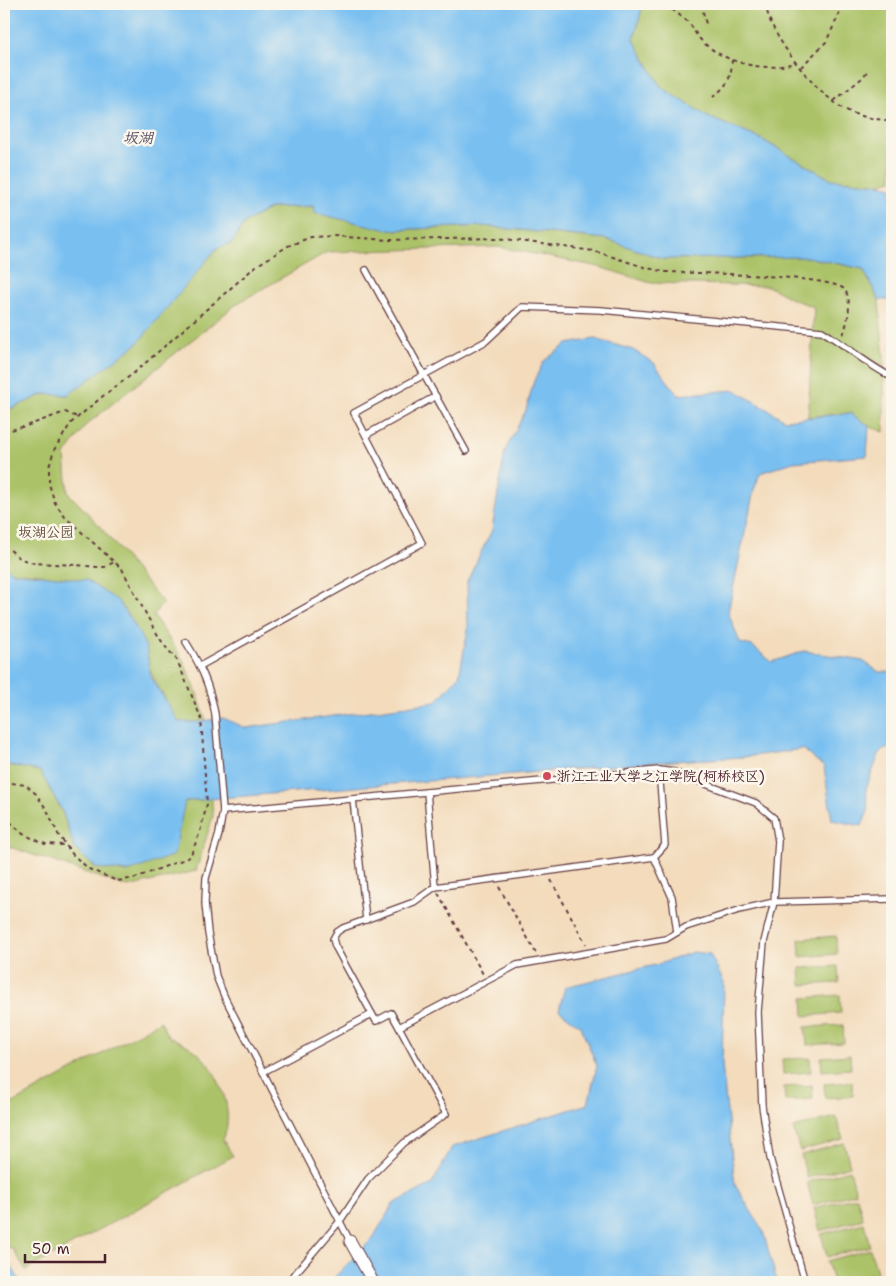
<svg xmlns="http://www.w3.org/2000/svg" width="896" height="1286" viewBox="0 0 896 1286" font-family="'Shantell Sans','LXGW WenKai TC',sans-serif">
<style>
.green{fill:#abc268;stroke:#7a704a}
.water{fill:#79c0f1;stroke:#62708e}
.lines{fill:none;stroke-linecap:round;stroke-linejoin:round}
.service-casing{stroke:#633b41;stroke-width:8}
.minor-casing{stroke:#633b41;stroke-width:13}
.path{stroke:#633b41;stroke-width:2;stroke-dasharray:4 4;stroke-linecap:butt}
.service{stroke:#fff;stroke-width:5.5}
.minor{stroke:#fff;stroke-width:11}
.poi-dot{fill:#d1495b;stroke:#fbf7ec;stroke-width:2}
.labels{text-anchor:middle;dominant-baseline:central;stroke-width:5;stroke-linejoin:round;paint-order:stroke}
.park-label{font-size:14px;fill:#67503d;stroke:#fbf7ec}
.poi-label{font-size:14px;fill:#4a1f2b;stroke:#fbf7ec;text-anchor:start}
.water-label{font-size:15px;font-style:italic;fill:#584f66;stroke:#fbf7ec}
</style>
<rect width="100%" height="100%" fill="#fbf7ec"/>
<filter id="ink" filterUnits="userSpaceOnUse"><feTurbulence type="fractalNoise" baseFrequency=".02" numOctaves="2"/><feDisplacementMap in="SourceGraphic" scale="10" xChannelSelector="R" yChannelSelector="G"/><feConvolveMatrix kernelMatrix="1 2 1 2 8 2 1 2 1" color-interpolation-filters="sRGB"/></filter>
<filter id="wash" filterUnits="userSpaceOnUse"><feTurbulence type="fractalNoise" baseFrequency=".0096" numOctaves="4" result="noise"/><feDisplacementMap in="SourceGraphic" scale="20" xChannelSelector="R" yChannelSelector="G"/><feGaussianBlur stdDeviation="1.12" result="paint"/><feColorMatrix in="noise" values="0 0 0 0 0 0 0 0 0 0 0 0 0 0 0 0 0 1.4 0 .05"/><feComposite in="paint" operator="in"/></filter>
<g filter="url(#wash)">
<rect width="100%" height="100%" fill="#f3dbbc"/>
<g class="green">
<polygon points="643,4 892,4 892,180 879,184 830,179 761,139 708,117 661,87 634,40"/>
<polygon points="314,206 389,230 482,226 606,239 663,259 807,257 863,269 879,300 884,359 884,432 869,426 850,413 808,417 814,307 792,299 768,286 651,283 599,267 499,247 327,252 238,303 86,425 65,455 68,493 97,523 163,603 153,615 182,658 194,685 206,720 213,816 196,871 128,887 4,845 4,764 40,771 62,811 75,849 184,801 202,800 178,722 150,672 146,647 41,574 12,572 4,565 4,410 13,408 44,394 68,395 217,248 232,243 245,222 271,208"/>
<polygon points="836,936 837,954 800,957 799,939"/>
<polygon points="838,966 839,983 801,985 800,968"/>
<polygon points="840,995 841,1013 804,1016 803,998"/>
<path d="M161,1021C163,1026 166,1035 170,1038C172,1039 175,1039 177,1040C185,1044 194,1049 200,1055C221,1076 235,1112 223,1140L233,1156L26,1270L13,1249L4,1248V1108Z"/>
<polygon points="843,1025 844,1043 807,1045 805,1027"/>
<polygon points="850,1055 851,1069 822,1071 821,1057"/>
<polygon points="810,1058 811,1072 783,1074 782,1059"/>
<polygon points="852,1082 853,1096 825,1098 824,1084"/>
<polygon points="812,1085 813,1099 785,1101 784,1087"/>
<polygon points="836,1117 843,1139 800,1151 793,1128"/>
<polygon points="844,1143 850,1166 807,1178 801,1155"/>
<polygon points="850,1170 856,1193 813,1205 807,1182"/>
<polygon points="857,1197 863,1219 820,1231 814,1208"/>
<polygon points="864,1223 870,1246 827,1257 821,1234"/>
<polygon points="870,1249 877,1272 839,1282 833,1282 827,1261"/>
</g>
<g class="water">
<polygon points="4,4 643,4 634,40 661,87 708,117 761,139 830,179 879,184 892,187 892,300 879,300 863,269 807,257 663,259 606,239 482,226 389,230 314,213 313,206 271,208 245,222 232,243 217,248 137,344 68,395 44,394 13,408 4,410"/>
<polygon points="595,339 633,350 654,363 678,395 735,390 785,420 850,413 869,426 867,456 793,462 760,473 754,490 728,612 740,643 752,646 772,662 804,651 863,661 879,672 892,672 892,748 883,749 880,752 866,788 868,811 862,826 832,820 824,767 803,749 745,757 673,761 185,801 174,855 128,872 96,868 75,849 62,811 40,771 4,764 4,565 12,572 86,580 118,601 134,624 146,647 151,677 179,722 196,722 223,718 246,728 436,702 459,676 468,630 467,581 492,530 505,451 526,410 534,381 544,361 567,344"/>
<polygon points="693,952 710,954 724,983 722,1065 735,1185 763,1231 777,1282 330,1282 373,1238 393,1204 432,1184 452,1147 588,1104 597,1066 581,1027 559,1010 565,987 659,964"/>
<polygon points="4,1261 10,1265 21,1282 4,1282"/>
</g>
</g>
<g filter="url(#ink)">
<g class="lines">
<g class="service-casing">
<g id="service">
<polyline points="366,270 466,451"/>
<polyline points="366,435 436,396"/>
<path d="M186,642C201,666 210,686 215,714L223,811L219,834L206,878L205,903L208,933L216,976L225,998L350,1241"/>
<path d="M200,666L422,543L354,413L486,341L522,307L601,310L822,331C847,346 867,365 892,377"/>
<polyline points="427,792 435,887"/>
<polyline points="353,799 366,920"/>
<polyline points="223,811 659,770 674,772 756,803 774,818 778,841 774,902 764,942 758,1012 762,1106 770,1158 805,1282"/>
<polyline points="654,857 665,845 659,770"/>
<polyline points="372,1014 335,946 333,939 337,932 343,928 414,902 435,887 654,857 672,897 677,932"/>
<polyline points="263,1072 372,1014 376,1021 391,1013 399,1027"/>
<polyline points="288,1282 340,1221 368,1179 404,1143 446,1114 399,1027 517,965 666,939 686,927 739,910 774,902 892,899"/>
</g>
</g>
<g class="minor-casing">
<polyline id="minor" points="350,1241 373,1282"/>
</g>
<g class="path">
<path d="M666,4C672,10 680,15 687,21C692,25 695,34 700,39C722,63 767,74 796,62"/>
<polyline points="701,4 706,24"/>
<path d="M765,4C767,11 769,19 772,25C785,53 820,97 848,111C862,118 877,119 892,121"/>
<polyline points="801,67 826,42 844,4"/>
<path d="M713,97C728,85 731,79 732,60"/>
<polyline points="834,101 862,78 869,69"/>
<polyline points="4,432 29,425 65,412 77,417"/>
<polyline points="4,545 21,559 34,563 77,565 97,567 105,567 114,562"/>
<path d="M4,782L26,785L36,794L47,810L58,834L73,855L89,869L117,881L135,878L190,857L200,832L207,804L201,718L177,660L164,645L153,627L122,569L65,517L55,503L49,484V467L54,450L71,423L103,396L134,373L256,266L288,246L311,237L334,236L388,240L498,238L594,251L647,268L666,272C692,273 834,275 845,290C853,302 847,324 843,335"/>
<polyline points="4,816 23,834 45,844 65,845"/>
<polyline points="551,880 586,944"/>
<polyline points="499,887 536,953"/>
<polyline points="438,893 483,974"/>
</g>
<use href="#service" class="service"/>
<use href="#minor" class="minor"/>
</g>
</g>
<circle class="poi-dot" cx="547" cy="776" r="5"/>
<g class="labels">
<g class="park-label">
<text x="46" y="532">坂湖公园</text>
</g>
<g class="poi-label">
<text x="557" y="776">浙江工业大学之江学院(柯桥校区)</text>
</g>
<g class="water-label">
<text x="138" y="138">坂湖</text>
</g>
</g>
<rect width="896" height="1286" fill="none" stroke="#fbf7ec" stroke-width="20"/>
<path d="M25 1254v8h80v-8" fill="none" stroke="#4a1f2b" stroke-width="2.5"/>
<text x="32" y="1254" font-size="15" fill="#4a1f2b" stroke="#fbf7ec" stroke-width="4" paint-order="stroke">50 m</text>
</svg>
